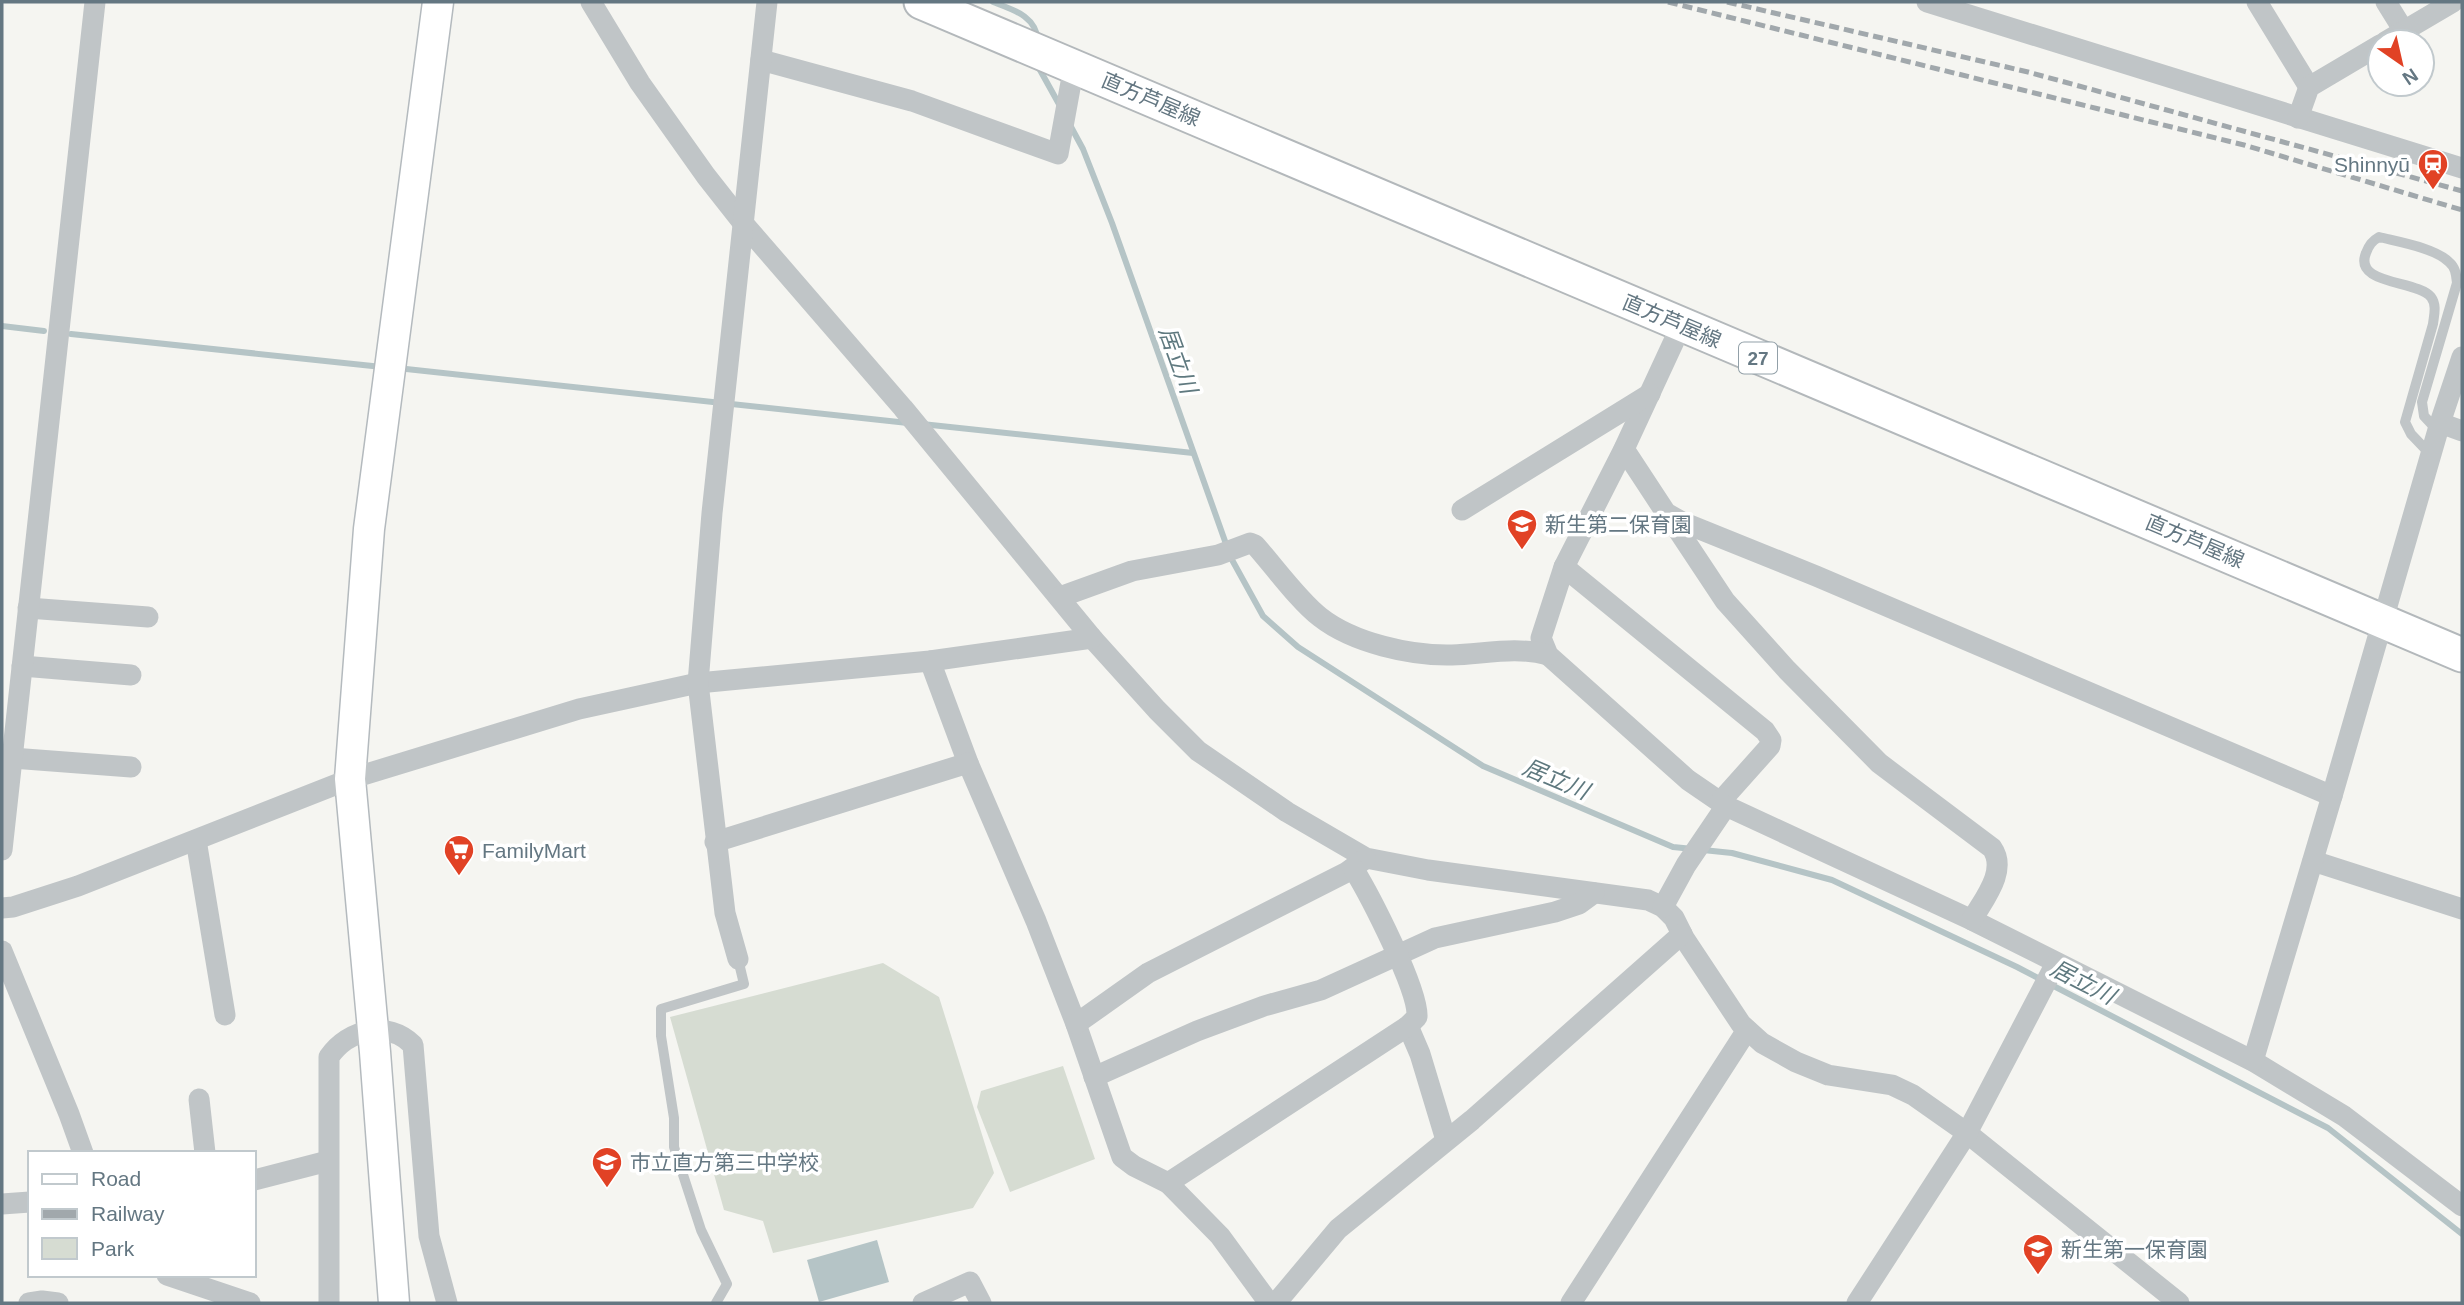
<svg xmlns="http://www.w3.org/2000/svg" width="2464" height="1305" viewBox="0 0 2464 1305" font-family="Arial,'Noto Sans JP',sans-serif">
<style>
.green{fill:#d6dcd2}
.water{fill:#b5c4c6}
.lines{fill:none;stroke-linecap:round;stroke-linejoin:round}
.stream{stroke:#b5c4c6;stroke-width:6}
.secondary-casing{stroke:#b4babe;stroke-width:33}
.primary-casing{stroke:#b3b8bb;stroke-width:37}
.lane{stroke:#c0c5c7;stroke-width:10}
.street{stroke:#c0c5c7;stroke-width:21}
.secondary{stroke:#fff;stroke-width:30}
.primary{stroke:#fff;stroke-width:33}
.rail{stroke:#a1a8ac;stroke-width:5;stroke-dasharray:10 5;stroke-linecap:butt}
.labels{text-anchor:middle;dominant-baseline:central;stroke-width:7;stroke-linejoin:round;paint-order:stroke}
.shield{fill:#fff;stroke:#92a0a8;stroke-width:2}
.shield-label{font-size:19px;font-weight:bold;fill:#647782}
.street-label{font-size:21px;fill:#647782;stroke:#fff}
.poi-label{font-size:21px;fill:#647782;stroke:#fff;text-anchor:start}
.water-label{font-size:23px;font-style:italic;fill:#5f797f;stroke:#fff}
</style>
<rect width="100%" height="100%" fill="#f5f5f1"/>
<g class="green">
<polygon points="883,963 939,997 994,1173 973,1208 773,1253 763,1221 724,1210 670,1017"/>
<polygon points="1063,1066 1095,1159 1010,1192 977,1107 981,1091"/>
</g>
<polygon class="water" points="877,1240 889,1282 819,1302 807,1260"/>
<g class="lines">
<g class="stream">
<path d="M993,2C1014,10 1036,16 1038,41"/>
<polyline points="1039,63 1040,70 1060,106"/>
<polyline points="1070,125 1083,149 1112,223 1231,558 1263,616 1298,647 1483,766 1673,847 1693,849"/>
<polyline points="2,326 44,331"/>
<polyline points="71,334 382,367"/>
<polyline points="397,368 908,423"/>
<polyline points="922,424 1193,453"/>
<polyline points="1703,850 1732,853 1832,880 2017,967 2328,1128 2462,1234"/>
</g>
<g class="secondary-casing">
<polyline id="secondary" points="394,1303 375,1052 350,779 369,529 438,2"/>
</g>
<g class="primary-casing">
<polyline id="primary" points="921,2 2462,655"/>
</g>
<g class="lane">
<path d="M2431,455L2411,434L2405,422L2433,324C2434,315 2437,305 2431,297C2417,280 2353,285 2366,253C2369,245 2372,241 2379,237C2399,242 2435,248 2449,262C2456,268 2456,275 2457,283L2422,402L2424,416L2438,431"/>
<polyline points="716,1303 727,1284 701,1230 674,1147 674,1118 661,1036 661,1009 744,984 738,959"/>
</g>
<g class="street">
<polyline points="591,2 640,83 706,176 743,223 903,408 1092,638 1157,710 1198,751 1287,812 1366,858 1428,870 1648,900 1663,907 1674,918 1684,938 1741,1024 1762,1043 1796,1062 1828,1075 1892,1085 1913,1095 1967,1133 2179,1303"/>
<polyline points="1927,2 2462,168"/>
<polyline points="2257,2 2309,87"/>
<polyline points="2386,2 2404,31"/>
<polyline points="2385,42 2453,2"/>
<polyline points="761,60 912,101 1058,154 1074,66"/>
<polyline points="2298,118 2309,87 2380,45"/>
<polyline points="1681,326 1624,449 1564,567 1541,638 1548,655 1688,780 1726,806 1972,920 2253,1061 2344,1116 2462,1206"/>
<polyline points="2440,423 2462,431"/>
<polyline points="1624,449 1666,513 1682,522 1816,576 2332,796"/>
<polyline points="1462,510 1650,394"/>
<path d="M1668,515L1725,601L1787,670L1879,763L1992,848C2008,871 1983,900 1972,920"/>
<polyline points="1564,567 1765,731 1771,740 1770,746 1720,802"/>
<path d="M1060,597L1132,571L1218,555L1250,543L1255,545C1273,565 1299,601 1320,617C1353,643 1411,656 1452,655C1484,654 1517,646 1548,655"/>
<polyline points="28,608 148,617"/>
<polyline points="930,661 968,763 1036,921 1076,1024 1122,1157 1134,1166 1168,1183 1220,1236 1269,1303"/>
<polyline points="22,666 131,675"/>
<polyline points="12,758 131,767"/>
<polyline points="196,840 225,1015"/>
<polyline points="715,842 968,763"/>
<polyline points="2,850 95,2"/>
<polyline points="2313,861 2462,909"/>
<polyline points="1663,907 1686,865 1726,806"/>
<polyline points="2,908 13,907 78,886 350,779 579,709 698,683 930,661 1092,638"/>
<polyline points="2,951 69,1114 83,1153"/>
<polyline points="738,959 725,913 698,683 712,513 767,2"/>
<polyline points="1076,1024 1148,973 1347,872 1365,859"/>
<polyline points="1408,1026 1420,1054 1446,1140"/>
<polyline points="2253,1061 2332,796 2440,423 2462,357"/>
<polyline points="1094,1077 1197,1031 1264,1006 1321,990 1435,938 1555,912 1579,904 1594,893"/>
<polyline points="199,1099 205,1153"/>
<polyline points="254,1180 328,1161"/>
<path d="M1168,1183L1408,1026L1417,1017C1419,990 1369,894 1353,868"/>
<polyline points="2,1204 30,1202"/>
<polyline points="167,1275 250,1303"/>
<polyline points="29,1303 42,1301 58,1303"/>
<path d="M329,1303V1057C348,1029 388,1020 413,1045L429,1236L447,1303"/>
<polyline points="923,1303 970,1282 981,1303"/>
<polyline points="1276,1303 1338,1229 1472,1120 1682,934"/>
<polyline points="1571,1303 1747,1030"/>
<polyline points="1857,1303 1967,1133 2056,963"/>
</g>
<use href="#secondary" class="secondary"/>
<use href="#primary" class="primary"/>
<g class="rail">
<polyline points="1668,2 2244,145 2462,210"/>
<polyline points="1727,2 2028,72 2462,191"/>
</g>
</g>
<defs>
<g id="station-pin" transform="scale(1.575)"><path d="M0 17L-7.5 6A9.5 9.5 0 1 1 7.5 6Z" fill="#e14225" stroke="#fff"/><path d="M-3-6H3Q5-6 5-4V2Q5 4 3 4L4.5 6H3L1.5 4h-3L-3 6H-4.5L-3 4Q-5 4-5 2V-4Q-5-6-3-6ZM-3.5-4v3h7v-3ZM-3.5 1v1.5H-2V1ZM2 1v1.5H3.5V1Z" fill="#fff"/></g>
<g id="school-pin" transform="scale(1.575)"><path d="M0 17L-7.5 6A9.5 9.5 0 1 1 7.5 6Z" fill="#e14225" stroke="#fff"/><path d="M0-5L7-2L0 1L-7-2ZM-4 1L0 2.5L4 1V4Q0 6-4 4Z" fill="#fff"/></g>
<g id="supermarket-pin" transform="scale(1.575)"><path d="M0 17L-7.5 6A9.5 9.5 0 1 1 7.5 6Z" fill="#e14225" stroke="#fff"/><path d="M-6-5.5h2.5l.6 2H6L4.5 2H-2.5L-4.4-4H-6ZM-1.5 3.2a1.3 1.3 0 1 0 .1 0ZM3 3.2a1.3 1.3 0 1 0 .1 0Z" fill="#fff"/></g>
</defs>
<g fill-rule="evenodd">
<use href="#station-pin" x="2433" y="164"/>
<use href="#school-pin" x="1522" y="524"/>
<use href="#supermarket-pin" x="459" y="850"/>
<use href="#school-pin" x="607" y="1162"/>
<use href="#school-pin" x="2038" y="1249"/>
</g>
<g class="labels">
<rect class="shield" x="1739" y="342.5" width="38" height="31" rx="5"/>
<g class="shield-label">
<text x="1758" y="358">27</text>
</g>
<g class="street-label">
<text transform="translate(1151 99) rotate(23)">直方芦屋線</text>
<text transform="translate(1672 321) rotate(23)">直方芦屋線</text>
<text transform="translate(2195 541) rotate(23)">直方芦屋線</text>
</g>
<g class="poi-label">
<text x="2410" y="164" text-anchor="end">Shinnyū</text>
<text x="1545" y="524">新生第二保育園</text>
<text x="482" y="850">FamilyMart</text>
<text x="630" y="1162">市立直方第三中学校</text>
<text x="2061" y="1249">新生第一保育園</text>
</g>
<g class="water-label">
<text transform="translate(1178 360) rotate(70)">居立川</text>
<text transform="translate(1556 779) rotate(23)">居立川</text>
<text transform="translate(2083 982) rotate(27)">居立川</text>
</g>
</g>
<rect width="2464" height="1305" fill="none" stroke="#647782" stroke-width="7"/>
<rect x="28" y="1151" width="228" height="126" fill="#ffffff" stroke="#c1c9cd" stroke-width="2"/>
<rect x="42" y="1174" width="35" height="10" fill="#ffffff" stroke="#c1c9cd" stroke-width="2"/>
<text x="91" y="1186" font-size="21" fill="#647782">Road</text>
<rect x="42" y="1209" width="35" height="10" fill="#a1a8ac" stroke="#c1c9cd" stroke-width="2"/>
<text x="91" y="1221" font-size="21" fill="#647782">Railway</text>
<rect x="42" y="1238" width="35" height="21" fill="#d6dcd2" stroke="#c1c9cd" stroke-width="2"/>
<text x="91" y="1256" font-size="21" fill="#647782">Park</text>
<g transform="translate(2401 63) rotate(146)"><circle r="33" fill="#ffffff" stroke="#c1c9cd" stroke-width="2"/>
<path d="M0-5L12 26L0 18L-12 26Z" fill="#e14225"/>
<text y="-10" font-size="19" font-weight="bold" text-anchor="middle" fill="#647782">N</text>
</g>
</svg>
